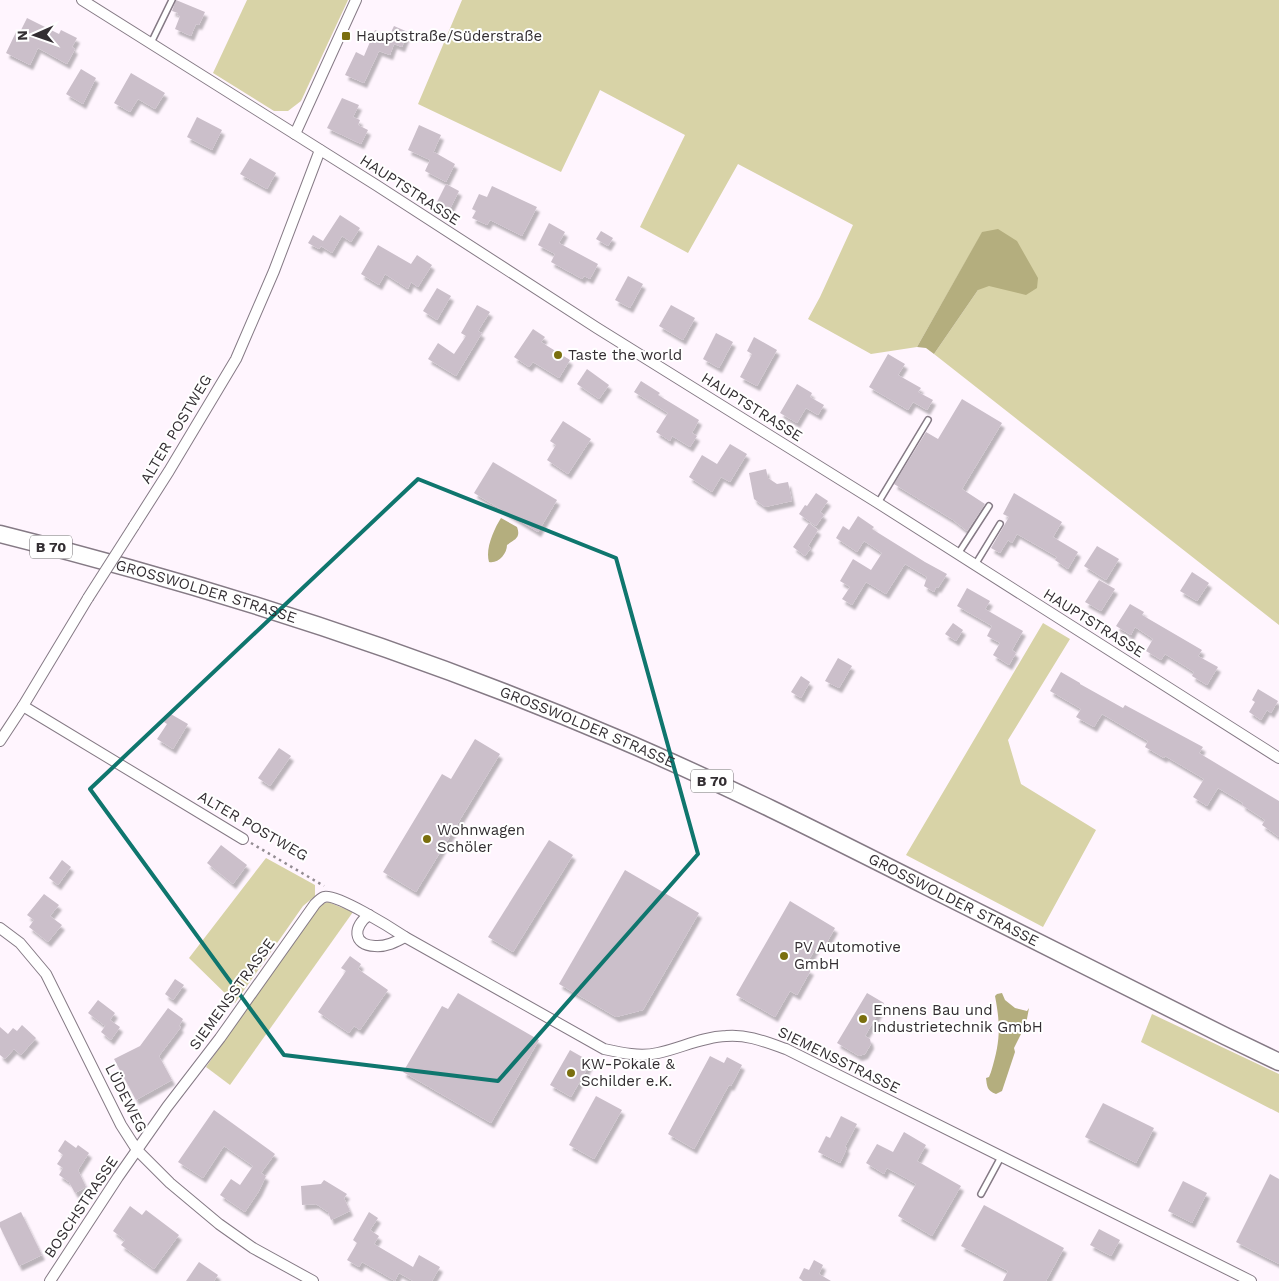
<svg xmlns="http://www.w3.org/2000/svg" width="1279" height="1281" viewBox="0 0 1279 1281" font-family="'Work Sans',sans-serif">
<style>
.green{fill:#d8d3a7}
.water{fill:#b4ae7e}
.building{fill:#cbbfca;filter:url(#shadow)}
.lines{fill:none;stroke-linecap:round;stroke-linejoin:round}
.lane-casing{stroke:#857a85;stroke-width:8}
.street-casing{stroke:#857a85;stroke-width:12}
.primary-casing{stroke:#857a85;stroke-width:19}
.path{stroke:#938c92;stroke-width:2.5;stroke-dasharray:2.5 4;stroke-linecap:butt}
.lane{stroke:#fff;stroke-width:5}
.street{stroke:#fff;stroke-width:10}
.primary{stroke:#fff;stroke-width:16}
.street-bridge-casing{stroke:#857a85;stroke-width:12;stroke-linecap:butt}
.street-bridge{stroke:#fff;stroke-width:10}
.marked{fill:none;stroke:#0f766e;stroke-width:4;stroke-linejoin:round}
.poi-dot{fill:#7a6f0e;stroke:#fff;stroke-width:2}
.labels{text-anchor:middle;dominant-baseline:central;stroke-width:4;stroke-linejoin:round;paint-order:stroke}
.shield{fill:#fff;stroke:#706d70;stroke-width:1}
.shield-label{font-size:14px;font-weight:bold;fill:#332e32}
.poi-label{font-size:15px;fill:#332e32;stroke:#fff;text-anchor:start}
.street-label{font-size:15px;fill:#332e32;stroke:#fff}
</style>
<defs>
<filter id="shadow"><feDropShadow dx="3" dy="5" stdDeviation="1" flood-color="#0004"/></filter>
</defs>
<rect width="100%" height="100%" fill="#fff5fe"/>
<g class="green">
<polygon points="247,0 348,0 301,101 288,111 274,111 213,73"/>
<polygon points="462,0 1279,0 1279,625 934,354 978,290 982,233 917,347 871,354 808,319 820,297 853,225 738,164 688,253 640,227 685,135 600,90 561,172 418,104"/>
<polygon points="1043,623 1070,639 1008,740 1021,784 1096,830 1043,927 906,855"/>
<polygon points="266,858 315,885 315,896 303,906 235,1003 189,958"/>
<polygon points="328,902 353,912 230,1085 206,1067 308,921 320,905"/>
<polygon points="1152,1014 1279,1074 1279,1113 1141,1042"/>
</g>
<g class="water">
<polygon points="998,229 1017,241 1038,278 1037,288 1026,295 989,286 978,290 934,354 926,348 917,347 982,232"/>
<path d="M501,518L517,527C521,538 515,539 507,545C507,554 498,564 489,562C485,549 494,529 501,518Z"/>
<path d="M1002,993L1005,1000L1015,1008L1027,1011L1029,1008L1026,1024L1014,1048L1015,1052L1002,1091L996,1094C987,1091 987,1086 986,1078L989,1077L991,1072C1000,1042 1001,1027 995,996L997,994Z"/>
</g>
<g class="building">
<polygon points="176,0 205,12 199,25 196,24 191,36 175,29 180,16 177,15 178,13 172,11"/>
<polygon points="27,18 59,34 61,30 77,38 72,47 75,49 67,64 38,48 30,65 6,53 17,30 20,32"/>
<polygon points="394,26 408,32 402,47 394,44 390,55 379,51 364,83 345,75 356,52 364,56 375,30 389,36"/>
<polygon points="81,69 96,78 83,104 66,94"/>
<polygon points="131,73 165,93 155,109 138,99 130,112 114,103"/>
<polygon points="342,98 359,105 353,117 360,120 358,125 368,130 361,144 327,128"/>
<polygon points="197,117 222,130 212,150 187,137"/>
<polygon points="419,125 441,135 433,153 434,152 455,164 446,182 425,171 430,160 408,150"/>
<polygon points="250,158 276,173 267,189 240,174"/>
<polygon points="446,184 459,191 450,209 437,202"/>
<polygon points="492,186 537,207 522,236 490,220 487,225 472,218 476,211 472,209 479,194 487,197"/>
<polygon points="340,215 360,228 351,242 342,236 332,253 321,246 319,249 308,243 313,235 323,241"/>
<polygon points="549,223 565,232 559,243 598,264 590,279 584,276 582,279 551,262 555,254 538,245"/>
<polygon points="601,231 613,238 608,246 596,239"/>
<polygon points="378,245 411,264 417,255 432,265 418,287 411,282 408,289 385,274 379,285 361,274"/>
<polygon points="628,276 643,284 630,308 615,300"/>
<polygon points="437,288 451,296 437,320 423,311"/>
<polygon points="477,305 490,312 478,331 482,333 456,376 428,359 438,343 454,354 466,336 461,333"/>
<polygon points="671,305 695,318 683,340 659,326"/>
<polygon points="533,329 545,337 541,342 570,360 559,378 533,362 529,367 514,357"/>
<polygon points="716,333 733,342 719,368 703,359"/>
<polygon points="754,337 777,350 757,386 740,377 752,354 747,351"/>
<polygon points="888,354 905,364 898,375 921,388 918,392 933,400 927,410 913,402 908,410 869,387"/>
<polygon points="587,369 609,385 599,399 577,384"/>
<polygon points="641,381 660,393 658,395 699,420 692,433 697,436 690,447 672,436 670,441 656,432 668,413 634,392"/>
<polygon points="797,384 812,393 810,397 824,405 818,415 806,408 797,423 780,413"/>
<polygon points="962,399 1002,423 962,489 985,504 967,531 953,520 894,484 926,432 938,439"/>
<polygon points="563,421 591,439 568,474 547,460 556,445 550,441"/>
<polygon points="730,444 747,454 730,482 721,477 712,492 689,477 702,455 717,464"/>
<polygon points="493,462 557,500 538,532 474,493"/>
<polygon points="766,469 768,478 777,484 788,482 792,501 765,507 754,499 749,473"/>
<polygon points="816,493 828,501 820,512 824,515 816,526 799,514 805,505 807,506"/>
<polygon points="1014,493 1062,522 1053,537 1078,552 1068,569 1055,560 1057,557 1017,534 1012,543 1008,540 1000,553 991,548 1009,517 1003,514"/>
<polygon points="858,516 874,527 872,529 925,562 947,574 938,588 936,587 934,592 924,586 927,577 905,564 886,594 866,582 852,605 842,599 850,587 840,581 853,559 871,570 882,553 864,541 857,552 836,538 843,526 849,530"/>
<polygon points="809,523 818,530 808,546 811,548 805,556 793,547"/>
<polygon points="1097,546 1119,559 1106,580 1084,566"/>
<polygon points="1192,572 1209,583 1197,601 1180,591"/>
<polygon points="1099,580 1115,589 1101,611 1085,602"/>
<polygon points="967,588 990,601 985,609 1023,631 1012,650 1016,653 1009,665 993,655 1000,643 987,636 992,626 957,606"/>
<polygon points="1130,604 1144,612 1142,615 1202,650 1198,656 1218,667 1207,685 1192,676 1194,672 1165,654 1161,660 1146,651 1153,639 1135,627 1131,635 1116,626"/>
<polygon points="953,623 963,630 956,641 945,634"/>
<polygon points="838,658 852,666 839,688 825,681"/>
<polygon points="1061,672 1080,683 1080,684 1123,708 1125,705 1203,747 1199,753 1279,801 1279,837 1262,825 1265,820 1242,805 1243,803 1218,788 1207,806 1193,797 1204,779 1165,756 1164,758 1145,747 1148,741 1102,714 1094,727 1076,717 1081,709 1050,691"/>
<polygon points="801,676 810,682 801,698 791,692"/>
<polygon points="1258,689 1278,701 1271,713 1267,710 1261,720 1249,712 1255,702 1252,700"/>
<polygon points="169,713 188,724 173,749 157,739 167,724 164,722"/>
<polygon points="475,739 500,754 416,892 383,872 442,774 451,779"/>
<polygon points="279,748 291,756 270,786 258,778"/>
<polygon points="549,840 573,855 513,952 488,937"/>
<polygon points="221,845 247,865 233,884 207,863"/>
<polygon points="62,860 71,867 58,885 49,878"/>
<polygon points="625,870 699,913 643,1010 616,1017 559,984"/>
<polygon points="44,894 59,905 50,916 62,925 48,942 29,927 34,920 27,915"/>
<polygon points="790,901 835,928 825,946 819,942 805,967 811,970 797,995 790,991 775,1017 736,995"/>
<polygon points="350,956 361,964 358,969 388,990 360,1030 354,1026 349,1033 318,1012 346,971 341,968"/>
<polygon points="175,979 184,985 173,1000 165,994"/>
<polygon points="458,993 539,1040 491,1123 403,1072 442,1006 448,1009"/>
<polygon points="867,993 884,1003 865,1036 870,1039 871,1044 865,1054 859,1056 837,1043"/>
<polygon points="98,1000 115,1013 110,1020 120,1027 111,1040 101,1032 108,1022 105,1026 88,1013"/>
<polygon points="168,1008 183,1019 179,1026 181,1027 159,1056 172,1080 136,1100 114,1059 140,1046"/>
<polygon points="22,1025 36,1038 21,1055 14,1049 5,1059 0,1055 0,1027 8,1034 13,1028 17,1031"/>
<polygon points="570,1050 591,1062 571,1097 550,1085"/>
<polygon points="710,1056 724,1063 727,1057 742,1065 731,1086 729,1085 694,1149 668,1134"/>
<polygon points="596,1096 622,1110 594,1159 569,1145"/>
<polygon points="1103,1103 1154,1128 1136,1163 1085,1137"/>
<polygon points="214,1110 275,1154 261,1173 266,1176 259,1191 245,1212 220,1195 231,1179 240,1185 253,1166 224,1146 203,1178 178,1162"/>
<polygon points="841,1116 857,1124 845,1147 847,1148 840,1163 818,1152 826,1136 830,1138"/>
<polygon points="904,1132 926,1145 917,1161 961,1186 932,1236 898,1216 916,1184 887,1168 884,1174 866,1163 877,1144 893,1152"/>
<polygon points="65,1140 76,1148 78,1145 89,1153 78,1170 86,1187 75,1193 69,1182 59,1175 63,1168 57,1164 63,1155 58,1151"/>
<polygon points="1270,1174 1279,1179 1279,1264 1236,1242"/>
<polygon points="324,1180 347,1194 344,1198 350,1211 331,1220 328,1212 316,1204 302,1205 301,1186 321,1184"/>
<polygon points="1183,1181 1207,1193 1192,1223 1168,1211"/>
<polygon points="984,1205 1064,1248 1046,1281 1003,1281 1008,1271 961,1246"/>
<polygon points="130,1206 142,1215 146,1210 179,1235 154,1269 121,1245 125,1240 113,1231"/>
<polygon points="21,1212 42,1255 19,1266 0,1227 0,1222"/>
<polygon points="369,1212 378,1218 370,1230 379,1236 374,1244 413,1267 419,1255 440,1267 432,1281 413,1281 399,1273 395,1281 362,1262 359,1267 347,1260 357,1243 353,1240"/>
<polygon points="1099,1229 1120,1240 1111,1256 1090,1245"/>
<polygon points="814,1260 823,1265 819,1274 831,1281 803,1281 799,1278 804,1268 809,1270"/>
<polygon points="199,1262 218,1275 214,1281 186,1281"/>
</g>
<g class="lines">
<g class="lane-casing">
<g id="lane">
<polyline points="151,43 172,0"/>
<polyline points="878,503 928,420"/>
<polyline points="958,554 989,506"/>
<polyline points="975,565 1000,524"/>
<polyline points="981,1194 1001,1157"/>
</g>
</g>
<g class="street-casing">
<g id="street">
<polyline points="82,0 376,185 597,328 878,503 1279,758"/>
<polyline points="295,134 356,0"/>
<polyline points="134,526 169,471 236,359 274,271 320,150"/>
<polyline points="23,706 243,839"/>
<polyline points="0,741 23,706 88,598"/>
<path d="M369,915C353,926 352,945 375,946C386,947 396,942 405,937"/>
<polyline points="0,928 20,943 46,974 121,1125 137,1150 170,1183 219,1224 253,1248 313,1281"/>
<path d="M50,1281L118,1177L167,1107L220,1038L315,904C317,902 321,898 324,897C336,893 393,929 405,937L604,1049C622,1053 640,1057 658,1053C681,1048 702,1037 726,1036C747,1034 766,1042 786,1049L1251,1281"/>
</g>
</g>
<g class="primary-casing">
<g id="primary">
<path id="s1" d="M0,534C209,586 415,652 614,737C720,782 823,834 926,886C1026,936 1125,986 1225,1036L1279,1062"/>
</g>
</g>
<polyline class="path" points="251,843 324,886"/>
<use href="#lane" class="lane"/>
<use href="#street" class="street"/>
<use href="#primary" class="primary"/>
<g class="street-bridge-casing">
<polyline id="street-bridge" points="88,598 134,526"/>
</g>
<use href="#street-bridge" class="street-bridge"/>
</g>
<path class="marked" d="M418,479L616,558L698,854L498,1081L284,1055L90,789Z"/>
<g class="poi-dot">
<rect x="341" y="31" width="10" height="10" rx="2.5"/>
<circle cx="558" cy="355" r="5"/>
<circle cx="427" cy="839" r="5"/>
<circle cx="784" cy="956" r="5"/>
<circle cx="863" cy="1019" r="5"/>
<circle cx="571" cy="1073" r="5"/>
</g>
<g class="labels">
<g class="shield">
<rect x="30" y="535.5" width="42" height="23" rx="4"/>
<rect x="691" y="769.5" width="42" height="23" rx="4"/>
</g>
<g class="shield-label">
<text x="51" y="547">B 70</text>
<text x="712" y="781">B 70</text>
</g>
<g class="poi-label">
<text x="356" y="36">Hauptstraße/Süderstraße</text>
<text x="568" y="355">Taste the world</text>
<text x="437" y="830">Wohnwagen<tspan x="437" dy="17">Schöler</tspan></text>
<text x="794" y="947">PV Automotive<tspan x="794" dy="17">GmbH</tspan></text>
<text x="873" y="1010">Ennens Bau und<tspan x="873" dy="17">Industrietechnik GmbH</tspan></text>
<text x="581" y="1064">KW-Pokale &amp;<tspan x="581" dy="17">Schilder e.K.</tspan></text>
</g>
<g class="street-label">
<text transform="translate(410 190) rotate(33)">HAUPTSTRASSE</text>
<text transform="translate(752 407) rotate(32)">HAUPTSTRASSE</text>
<text transform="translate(176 429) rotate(-59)">ALTER POSTWEG</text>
<text stroke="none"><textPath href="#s1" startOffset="214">GROSSWOLDER STRASSE</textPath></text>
<text transform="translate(1094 623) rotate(32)">HAUPTSTRASSE</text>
<text stroke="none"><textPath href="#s1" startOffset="619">GROSSWOLDER STRASSE</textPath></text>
<text transform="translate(253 826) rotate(30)">ALTER POSTWEG</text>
<text stroke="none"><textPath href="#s1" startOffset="1024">GROSSWOLDER STRASSE</textPath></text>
<text transform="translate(232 994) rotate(-54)">SIEMENSSTRASSE</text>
<text transform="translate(839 1060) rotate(26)">SIEMENSSTRASSE</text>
<text transform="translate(126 1098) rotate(63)">LÜDEWEG</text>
<text transform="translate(81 1207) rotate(-56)">BOSCHSTRASSE</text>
</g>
</g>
<g transform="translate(35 35) rotate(268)" stroke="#ffffff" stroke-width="4" paint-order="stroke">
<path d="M0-4L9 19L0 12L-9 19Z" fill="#332e32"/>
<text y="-8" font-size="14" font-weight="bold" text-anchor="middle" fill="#332e32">N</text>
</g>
</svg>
